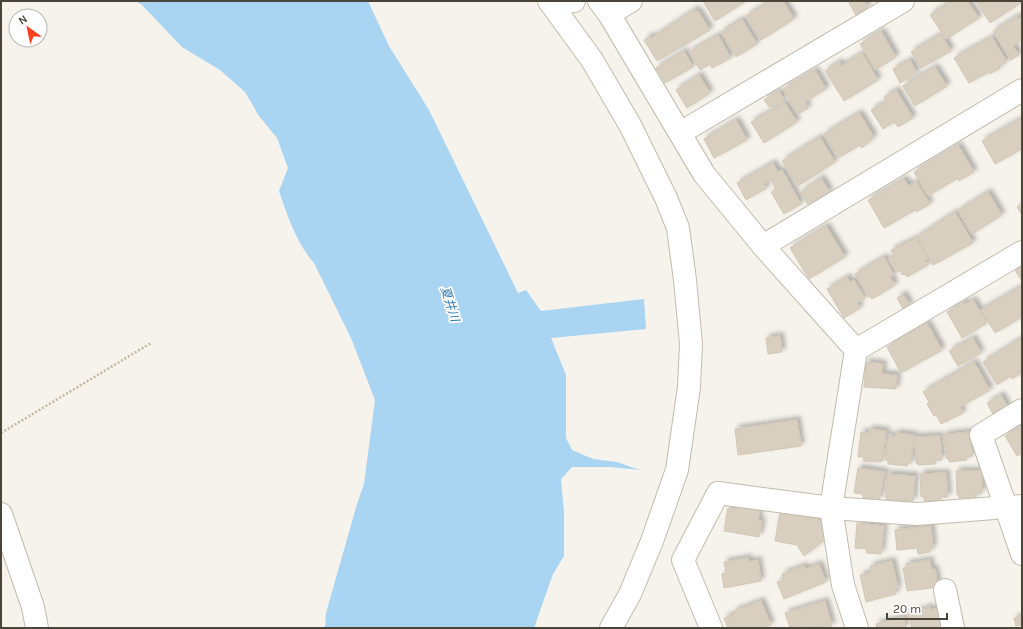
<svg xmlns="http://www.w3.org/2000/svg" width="1023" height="629" viewBox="0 0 1023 629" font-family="Karla,'Noto Sans JP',sans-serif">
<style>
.water{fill:#a9d4f2}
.building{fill:#d8cfc1;stroke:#d3c7b4;filter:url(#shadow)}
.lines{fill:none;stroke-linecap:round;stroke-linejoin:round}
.street-casing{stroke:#c2bbae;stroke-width:24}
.path{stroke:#c4b79f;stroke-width:2.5;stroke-dasharray:2 2;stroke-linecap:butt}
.street{stroke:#fff;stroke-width:22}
.labels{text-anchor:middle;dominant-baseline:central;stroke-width:3.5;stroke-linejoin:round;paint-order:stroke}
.water-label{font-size:12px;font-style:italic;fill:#2e7ab2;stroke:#fff}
</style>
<defs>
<filter id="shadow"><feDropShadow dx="3.5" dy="-3.5" stdDeviation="2" flood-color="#0004"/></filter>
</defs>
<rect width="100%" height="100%" fill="#f6f3ec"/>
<path class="water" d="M135,1H368L389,46L429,110L518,293L526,290L541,311L644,299L646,329L551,338L566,375V438L572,450L593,459L617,462L640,470L610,467H572L561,479L564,512V556L553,574L534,628H325L326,613L357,504L364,484L375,400L351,338L314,263C297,244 287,215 279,191L288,168L277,138L259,116L245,92L220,70L182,47L141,4Z"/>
<g class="building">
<polygon points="703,1 746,1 715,21"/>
<polygon points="771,1 783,1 794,19 761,40 746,16"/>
<polygon points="852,1 864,1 868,7 856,15 849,3"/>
<polygon points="952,1 967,1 979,18 946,39 930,15"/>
<polygon points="976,1 1022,1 1022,2 990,23"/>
<polygon points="695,9 696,12 698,11 710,30 657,61 644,40 650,36 652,38"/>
<polygon points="1017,16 1018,19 1022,17 1022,40 1013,46 1019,55 1011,60 993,31"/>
<polygon points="742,19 757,44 736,57 721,32"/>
<polygon points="881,31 896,57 875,70 860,44"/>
<polygon points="941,34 951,51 921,68 911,52"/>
<polygon points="718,35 731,58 712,68 710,64 700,70 689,52"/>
<polygon points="992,37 1007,62 999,66 1000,68 990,74 989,72 969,83 954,58"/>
<polygon points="684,51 693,67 665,83 656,68"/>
<polygon points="862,53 878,80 844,101 825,71 839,62 841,66"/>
<polygon points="910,60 917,73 900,83 893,69"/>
<polygon points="935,67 947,86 915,106 903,86"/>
<polygon points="815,70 826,89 805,102 808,108 798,114 783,89"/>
<polygon points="699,75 710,93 687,108 676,90"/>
<polygon points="896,90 913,118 898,127 894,122 883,129 871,110 887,101 884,97"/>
<polygon points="779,91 784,100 770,108 764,100"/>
<polygon points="785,103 797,122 764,143 751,122"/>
<polygon points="859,113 874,137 862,148 860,145 838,158 824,134"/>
<polygon points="1022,118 1022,149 995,164 982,141"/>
<polygon points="736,120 747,140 714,158 704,139"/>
<polygon points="820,137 835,162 798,186 782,161"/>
<polygon points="958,145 974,172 959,181 958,178 928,196 914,172"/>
<polygon points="773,163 778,172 782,170 801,204 784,214 771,192 776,189 771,180 764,184 767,188 746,200 737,183"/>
<polygon points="821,178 830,192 809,206 800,193"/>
<polygon points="904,179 909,186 916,181 930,204 916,212 915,210 884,228 868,200"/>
<polygon points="988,192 1002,215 972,234 958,211"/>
<polygon points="1022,204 1022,215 1017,207"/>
<polygon points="955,212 973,243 933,265 917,237"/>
<polygon points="826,226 845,257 809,279 790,248"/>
<polygon points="916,238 928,259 925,260 928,265 907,277 905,274 902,275 900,270 896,272 888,259 894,256 891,250"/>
<polygon points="884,257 894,275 890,277 895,285 872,299 870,296 868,297 855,274"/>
<polygon points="1022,266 1022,281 1015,270"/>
<polygon points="847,277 850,282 854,280 865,298 857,303 860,308 844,318 827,289"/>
<polygon points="1022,286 1022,317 995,333 981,310"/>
<polygon points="903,294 910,305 903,309 897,298"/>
<polygon points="973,300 987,323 962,338 947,312 964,302 965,304"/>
<polygon points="927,323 942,350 901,373 887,347"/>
<polygon points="780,336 782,352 768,354 766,338"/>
<polygon points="973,338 981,353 958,366 949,351"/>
<polygon points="1020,339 1022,342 1022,373 1012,379 1010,376 997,385 983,362"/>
<polygon points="866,362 883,364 882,374 897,375 896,389 864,387"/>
<polygon points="974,362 990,390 960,407 963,413 941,424 936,415 934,416 927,404 929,402 923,392"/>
<polygon points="1001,395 1008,408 994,416 987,403"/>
<polygon points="797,420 801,446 738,455 735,429"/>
<polygon points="1022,426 1022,456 1021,454 1017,456 1005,436"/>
<polygon points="869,429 886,431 883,461 881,460 881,462 863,461 864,457 858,457 861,432 869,433"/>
<polygon points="969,432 973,456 966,457 967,460 949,462 949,459 947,459 943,435"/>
<polygon points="896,433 914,435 911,463 908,463 907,466 888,464 888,460 885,460 888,435 896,436"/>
<polygon points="940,436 942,460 935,460 935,464 918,465 916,463 915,437"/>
<polygon points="858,468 885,472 879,500 863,498 863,494 854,493"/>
<polygon points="956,471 982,471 982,493 976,493 976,498 959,498 959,495 957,495"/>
<polygon points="946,473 948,497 940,497 941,500 924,501 924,497 921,497 920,474"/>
<polygon points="887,474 915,476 913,501 886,501 887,498 885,497"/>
<polygon points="736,505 760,510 758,520 762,521 759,537 724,531 728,508 735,509"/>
<polygon points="780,512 819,519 830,536 804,556 797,545 775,541"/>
<polygon points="857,523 884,526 881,554 866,553 867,549 855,548"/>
<polygon points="931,526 933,548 930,548 930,552 918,554 917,548 897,550 895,530"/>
<polygon points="748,558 749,562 758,560 761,581 724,588 722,574 726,573 724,562"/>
<polygon points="930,560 931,570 935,569 938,587 907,591 903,568 907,567 906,564"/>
<polygon points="892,561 898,588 895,589 896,594 866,602 860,575 871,573 870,566"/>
<polygon points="819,564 826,582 784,599 777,582 784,579 782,574 804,566 806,569"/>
<polygon points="761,601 771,625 762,628 728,628 724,618 735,614 734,611"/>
<polygon points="825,601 832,626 790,628 785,613"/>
<polygon points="930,607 930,610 938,608 942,628 912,628 908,614"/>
<polygon points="904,617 906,628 877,628 876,624"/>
<polygon points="1022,617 1022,625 1016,626 1014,618"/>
</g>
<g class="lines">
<g class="street-casing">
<g id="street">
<polyline points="549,1 592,60 630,125 666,198 678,228 685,280 691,344 689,387 677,470 652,541 630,594 611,628"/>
<polyline points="599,1 609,14 704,174 763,246 856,350"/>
<polyline points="552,4 574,1"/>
<polyline points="609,14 631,1"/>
<polyline points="680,133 903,1"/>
<polyline points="763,246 1022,90"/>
<polyline points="856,350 831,508 843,585 857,628"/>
<polyline points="856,350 1022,252"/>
<polyline points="1022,410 981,435 1022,554"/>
<polyline points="1,514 33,607 37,628"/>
<polyline points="945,590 953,628"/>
<polyline points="711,628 683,560 718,493 831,508 917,514 1022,506"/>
</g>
</g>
<polyline class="path" points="1,433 151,343"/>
<use href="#street" class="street"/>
</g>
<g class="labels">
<g class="water-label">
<text transform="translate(450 304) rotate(72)">夏井川</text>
</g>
</g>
<rect width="1023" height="629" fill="none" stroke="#4b4439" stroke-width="4"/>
<g transform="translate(28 28) rotate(327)"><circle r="19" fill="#ffffff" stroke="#b7b4b0"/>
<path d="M0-3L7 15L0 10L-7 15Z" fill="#fc3f1d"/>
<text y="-6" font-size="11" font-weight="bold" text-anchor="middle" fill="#4b4439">N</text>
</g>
<path d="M887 613v6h60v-6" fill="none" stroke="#4b4439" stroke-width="2"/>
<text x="893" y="613" font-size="12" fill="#4b4439" stroke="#ffffff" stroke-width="3" paint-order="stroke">20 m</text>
</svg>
